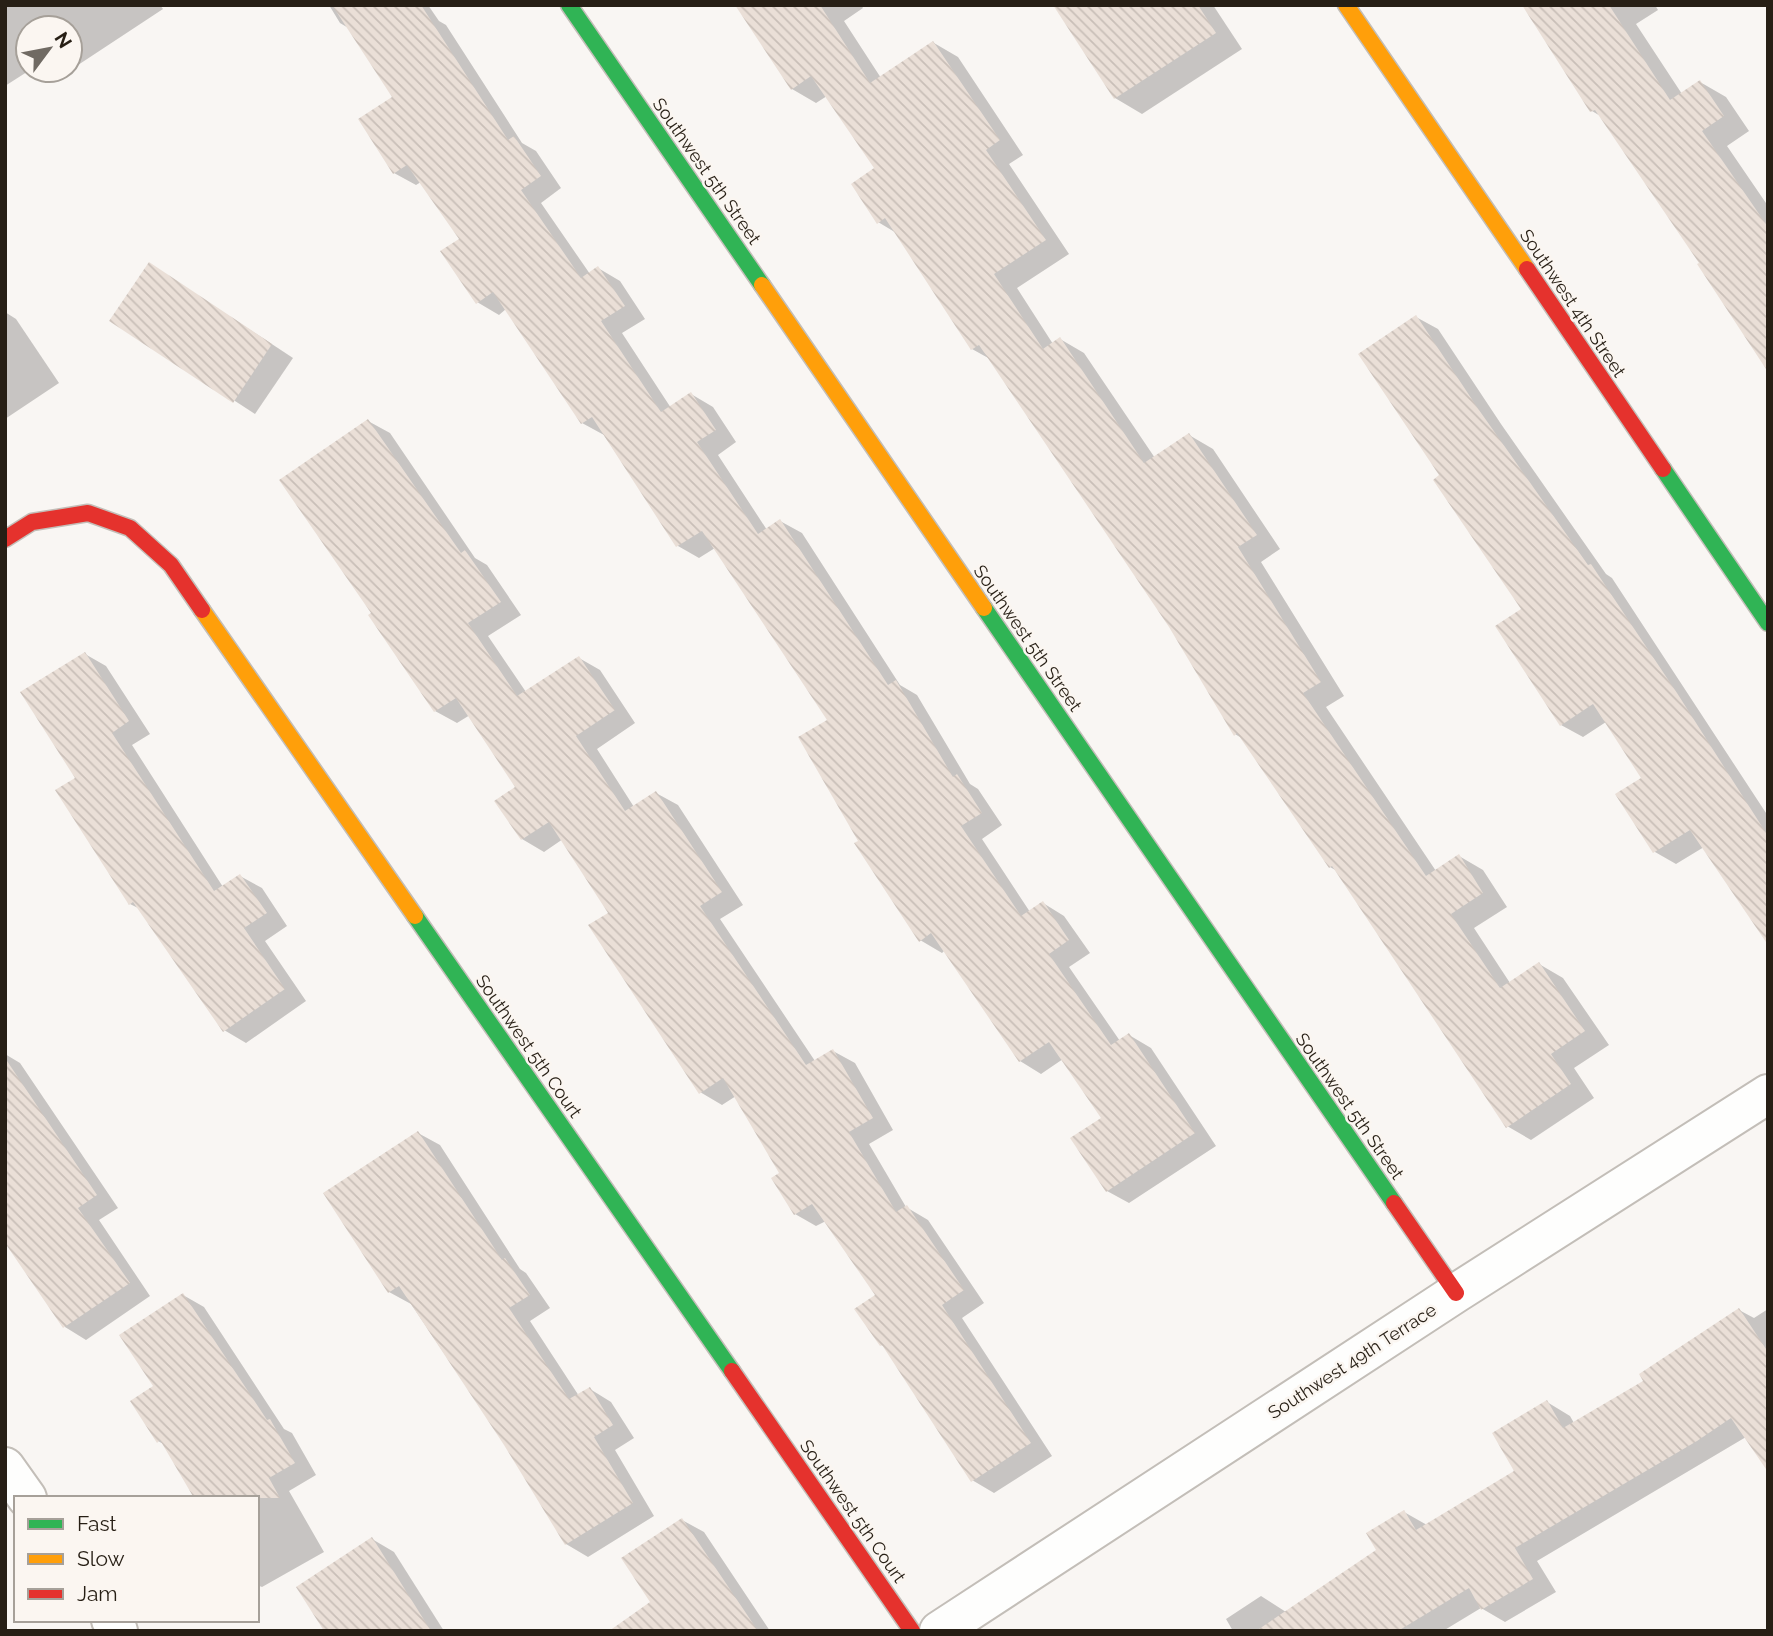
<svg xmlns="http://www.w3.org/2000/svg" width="1773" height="1636" viewBox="0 0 1773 1636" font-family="Raleway,sans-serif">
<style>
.shadow{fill:#0003}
.building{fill:url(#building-back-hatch)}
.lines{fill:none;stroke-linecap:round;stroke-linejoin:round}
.street-casing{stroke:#c3beb8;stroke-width:42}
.fast-casing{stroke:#c3beb8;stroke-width:19}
.slow-casing{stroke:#c3beb8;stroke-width:19}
.jam-casing{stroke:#c3beb8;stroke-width:19}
.street{stroke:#fefefd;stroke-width:38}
.fast{stroke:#30b455;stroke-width:16}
.slow{stroke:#ff9f0a;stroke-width:16}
.jam{stroke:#e5322d;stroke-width:16}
.labels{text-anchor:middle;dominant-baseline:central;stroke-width:5;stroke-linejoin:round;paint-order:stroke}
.street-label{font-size:18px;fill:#271f15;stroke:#fbf6f1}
</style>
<defs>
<pattern id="building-back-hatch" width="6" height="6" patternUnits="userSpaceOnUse" patternTransform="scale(1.75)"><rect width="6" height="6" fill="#eadfd7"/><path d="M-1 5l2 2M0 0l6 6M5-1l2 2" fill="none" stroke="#c9bfb8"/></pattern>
</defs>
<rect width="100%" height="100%" fill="#f9f6f3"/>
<g class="shadow">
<polygon points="5,5 160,5 163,9 75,67 70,64 70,28 28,28 28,70 30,70 5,86"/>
<polygon points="329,5 428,5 439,21 446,25 522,143 536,151 561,188 541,203 590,274 598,268 620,281 645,319 622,333 671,408 691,394 713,407 736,442 718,455 767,530 780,521 802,533 900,685 917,695 970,784 978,789 1002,825 982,839 1030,912 1043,903 1064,916 1090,953 1069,967 1120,1041 1129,1035 1151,1048 1216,1146 1129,1203 1107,1191 1103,1118 1063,1059 1041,1074 1020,1061 945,950 942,953 920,940 860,842 829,721 715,548 699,558 678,546 604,435 582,423 506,309 499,315 477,302 461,239 421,182 416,185 394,173 394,97 350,29 340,23"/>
<polygon points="737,5 861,5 863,8 844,21 881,78 934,43 958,57 1023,155 1009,164 1069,254 1017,288 1053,344 1060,339 1084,353 1155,458 1189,435 1213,449 1280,549 1261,562 1344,696 1326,707 1436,871 1459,856 1483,870 1507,907 1474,928 1510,983 1539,964 1563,978 1609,1045 1574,1068 1594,1098 1531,1140 1507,1126 1337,871 1330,867 1243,739 1235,734 1170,626 990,359 972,349 898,234 878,222 877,169 827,96 816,103 792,89"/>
<polygon points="1055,5 1213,5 1242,49 1142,114 1115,98"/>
<polygon points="1524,5 1655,5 1658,10 1636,24 1682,94 1700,82 1726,97 1749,131 1727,146 1768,206 1768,368 1701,263 1602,117 1592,111"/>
<polygon points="150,264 293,358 255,414 112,321"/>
<polygon points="5,312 16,319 59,383 5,419"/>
<polygon points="1416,317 1438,329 1501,424 1606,574 1612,578 1768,816 1768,942 1704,847 1676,864 1655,852 1643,779 1606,722 1583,737 1561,725 1523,610 1442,476"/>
<polygon points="368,421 390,433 475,558 487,565 521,615 488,636 526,692 579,658 600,670 635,723 597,749 634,807 656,793 678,805 743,905 720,919 815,1061 833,1051 855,1063 893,1130 869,1144 906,1207 928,1220 984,1303 962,1318 1052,1456 994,1493 972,1480 885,1347 881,1345 878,1295 826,1221 816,1226 795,1214 782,1174 736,1096 722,1105 700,1092 610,913 563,839 544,852 522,839 518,788 470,715 457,723 435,711 373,614"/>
<polygon points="85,654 106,666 150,734 132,745 223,887 240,876 262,888 287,926 265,941 306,1001 246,1043 224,1030 140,909 130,904 77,779"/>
<polygon points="5,1054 20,1063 118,1208 99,1220 150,1296 86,1340 65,1327 5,1239"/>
<polygon points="418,1133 440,1145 520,1269 526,1273 550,1308 530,1321 579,1396 590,1389 611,1402 634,1438 615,1450 654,1516 588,1557 566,1544 505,1444 411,1304 389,1292"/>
<polygon points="183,1295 204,1307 284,1429 292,1433 316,1475 289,1491 324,1552 262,1587 257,1585 257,1498 158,1441 156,1386"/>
<polygon points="1768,1309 1768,1451 1746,1437 1537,1561 1556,1592 1505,1622 1481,1608 1443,1631 1233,1631 1226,1619 1261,1596 1286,1612 1378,1551 1404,1512 1427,1525 1517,1472 1547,1402 1570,1416 1574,1423 1645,1381 1739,1310 1754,1318"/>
<polygon points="682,1520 704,1532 770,1631 634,1631 652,1602"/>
<polygon points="372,1539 394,1552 444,1631 326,1631"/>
</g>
<g class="building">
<polygon points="332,5 421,5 508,140 514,136 541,176 521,190 581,278 598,266 625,306 601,321 661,412 691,392 716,430 697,442 758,534 780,519 888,685 896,680 953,777 957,774 982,813 961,826 1021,916 1043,901 1069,940 1049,954 1111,1045 1129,1033 1195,1133 1106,1192 1070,1138 1101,1118 1049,1042 1019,1062 931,933 919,942 854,843 858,841 798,737 827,720 702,531 676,547 592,417 581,424 493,292 476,304 440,251 459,239 407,165 393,174 358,119 392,97"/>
<polygon points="735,5 820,5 870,83 933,41 1000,140 986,150 1046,240 994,274 1043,349 1060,337 1144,463 1189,433 1257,535 1238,547 1321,682 1303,693 1426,876 1459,854 1483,893 1451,914 1500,988 1539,962 1585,1031 1551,1054 1571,1084 1506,1128 1332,866 1329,868 1237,733 1234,736 1169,627 979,345 971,350 885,218 877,224 851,184 874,168 811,76 791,90"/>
<polygon points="1053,5 1198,5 1216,33 1114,99"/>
<polygon points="1522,5 1609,5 1670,100 1700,80 1724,116 1702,131 1768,227 1768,372 1697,264 1699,263 1595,110 1590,112"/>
<polygon points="149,262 272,344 233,403 109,321"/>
<polygon points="1416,315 1479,410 1588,565 1591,564 1677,693 1768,836 1768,945 1690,830 1653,853 1615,794 1641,778 1593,704 1560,726 1495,626 1521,609 1433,480 1439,475 1358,354"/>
<polygon points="368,419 461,553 465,550 501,602 468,623 517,696 579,656 615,710 576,736 625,811 656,791 722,892 700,906 806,1065 833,1049 873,1118 849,1132 896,1212 907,1205 964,1290 942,1305 1031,1443 971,1482 882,1345 880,1346 854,1309 875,1295 812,1204 794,1215 771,1178 779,1173 723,1078 699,1094 588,925 608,913 549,822 521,840 494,801 515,787 456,698 434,712 368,615 371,613 279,480"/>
<polygon points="85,652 129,721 112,733 214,891 240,874 267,913 244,928 285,989 223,1032 133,902 129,905 55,790 75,778 20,692"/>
<polygon points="5,1058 97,1195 78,1208 130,1283 63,1328 5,1243"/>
<polygon points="418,1131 502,1260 505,1258 530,1295 509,1308 569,1399 590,1387 613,1425 594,1437 633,1503 565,1545 504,1445 399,1286 388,1293 323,1193"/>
<polygon points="183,1293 267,1420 270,1419 295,1463 269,1478 280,1498 194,1498 160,1440 157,1443 130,1401 153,1386 119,1335"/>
<polygon points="1739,1308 1768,1352 1768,1472 1731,1418 1697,1441 1515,1548 1533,1579 1481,1610 1469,1588 1398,1631 1256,1631 1376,1550 1366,1533 1404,1510 1416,1530 1514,1471 1492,1433 1547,1400 1563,1428 1643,1381 1639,1374"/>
<polygon points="682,1518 758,1631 609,1631 650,1602 621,1558"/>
<polygon points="372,1537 431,1631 324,1631 296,1587"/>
</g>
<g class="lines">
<g class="street-casing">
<g id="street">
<polyline points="5,1467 27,1498"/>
<polyline points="111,1620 118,1631"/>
<polyline points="939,1631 1456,1293 1768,1094"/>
</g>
</g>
<g class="fast-casing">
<g id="fast">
<polyline points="569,5 762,285"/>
<polyline points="1663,469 1768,623"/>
<polyline points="984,608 1394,1203"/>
<polyline points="415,916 732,1371"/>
</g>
</g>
<g class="slow-casing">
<g id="slow">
<polyline points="1346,5 1527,269"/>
<polyline points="762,285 984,608"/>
<polyline points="202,610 415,916"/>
</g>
</g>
<g class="jam-casing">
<g id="jam">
<polyline points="1527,269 1663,469"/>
<polyline points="5,539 32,522 88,513 130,528 171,565 202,610"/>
<polyline points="1394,1203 1456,1293"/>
<polyline points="732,1371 912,1631"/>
</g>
</g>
<use href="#street" class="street"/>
<use href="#fast" class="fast"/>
<use href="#slow" class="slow"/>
<use href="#jam" class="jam"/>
</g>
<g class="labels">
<g class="street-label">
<text transform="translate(707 171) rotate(55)">Southwest 5th Street</text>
<text transform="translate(1573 303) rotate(56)">Southwest 4th Street</text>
<text transform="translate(1028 638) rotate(55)">Southwest 5th Street</text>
<text transform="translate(529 1046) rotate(55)">Southwest 5th Court</text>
<text transform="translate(1350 1106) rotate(55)">Southwest 5th Street</text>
<text transform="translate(1352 1361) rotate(-33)">Southwest 49th Terrace</text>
<text transform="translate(853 1511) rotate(55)">Southwest 5th Court</text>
</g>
</g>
<rect width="1773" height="1636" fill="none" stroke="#271f15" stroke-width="14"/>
<rect x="14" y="1496" width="245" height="126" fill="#fbf6f1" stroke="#a6a099" stroke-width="2"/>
<rect x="28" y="1519" width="35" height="10" fill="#30b455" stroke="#a6a099" stroke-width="2"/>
<text x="77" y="1531" font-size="21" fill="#271f15">Fast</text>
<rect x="28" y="1554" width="35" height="10" fill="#ff9f0a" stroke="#a6a099" stroke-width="2"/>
<text x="77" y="1566" font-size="21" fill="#271f15">Slow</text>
<rect x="28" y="1589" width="35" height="10" fill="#e5322d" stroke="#a6a099" stroke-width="2"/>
<text x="77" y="1601" font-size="21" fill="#271f15">Jam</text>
<g transform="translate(49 49) rotate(58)"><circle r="33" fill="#fbf6f1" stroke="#a6a099" stroke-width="2"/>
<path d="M0-5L12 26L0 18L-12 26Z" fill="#706a63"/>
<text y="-10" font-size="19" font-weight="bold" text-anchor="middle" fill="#271f15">N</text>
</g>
</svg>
